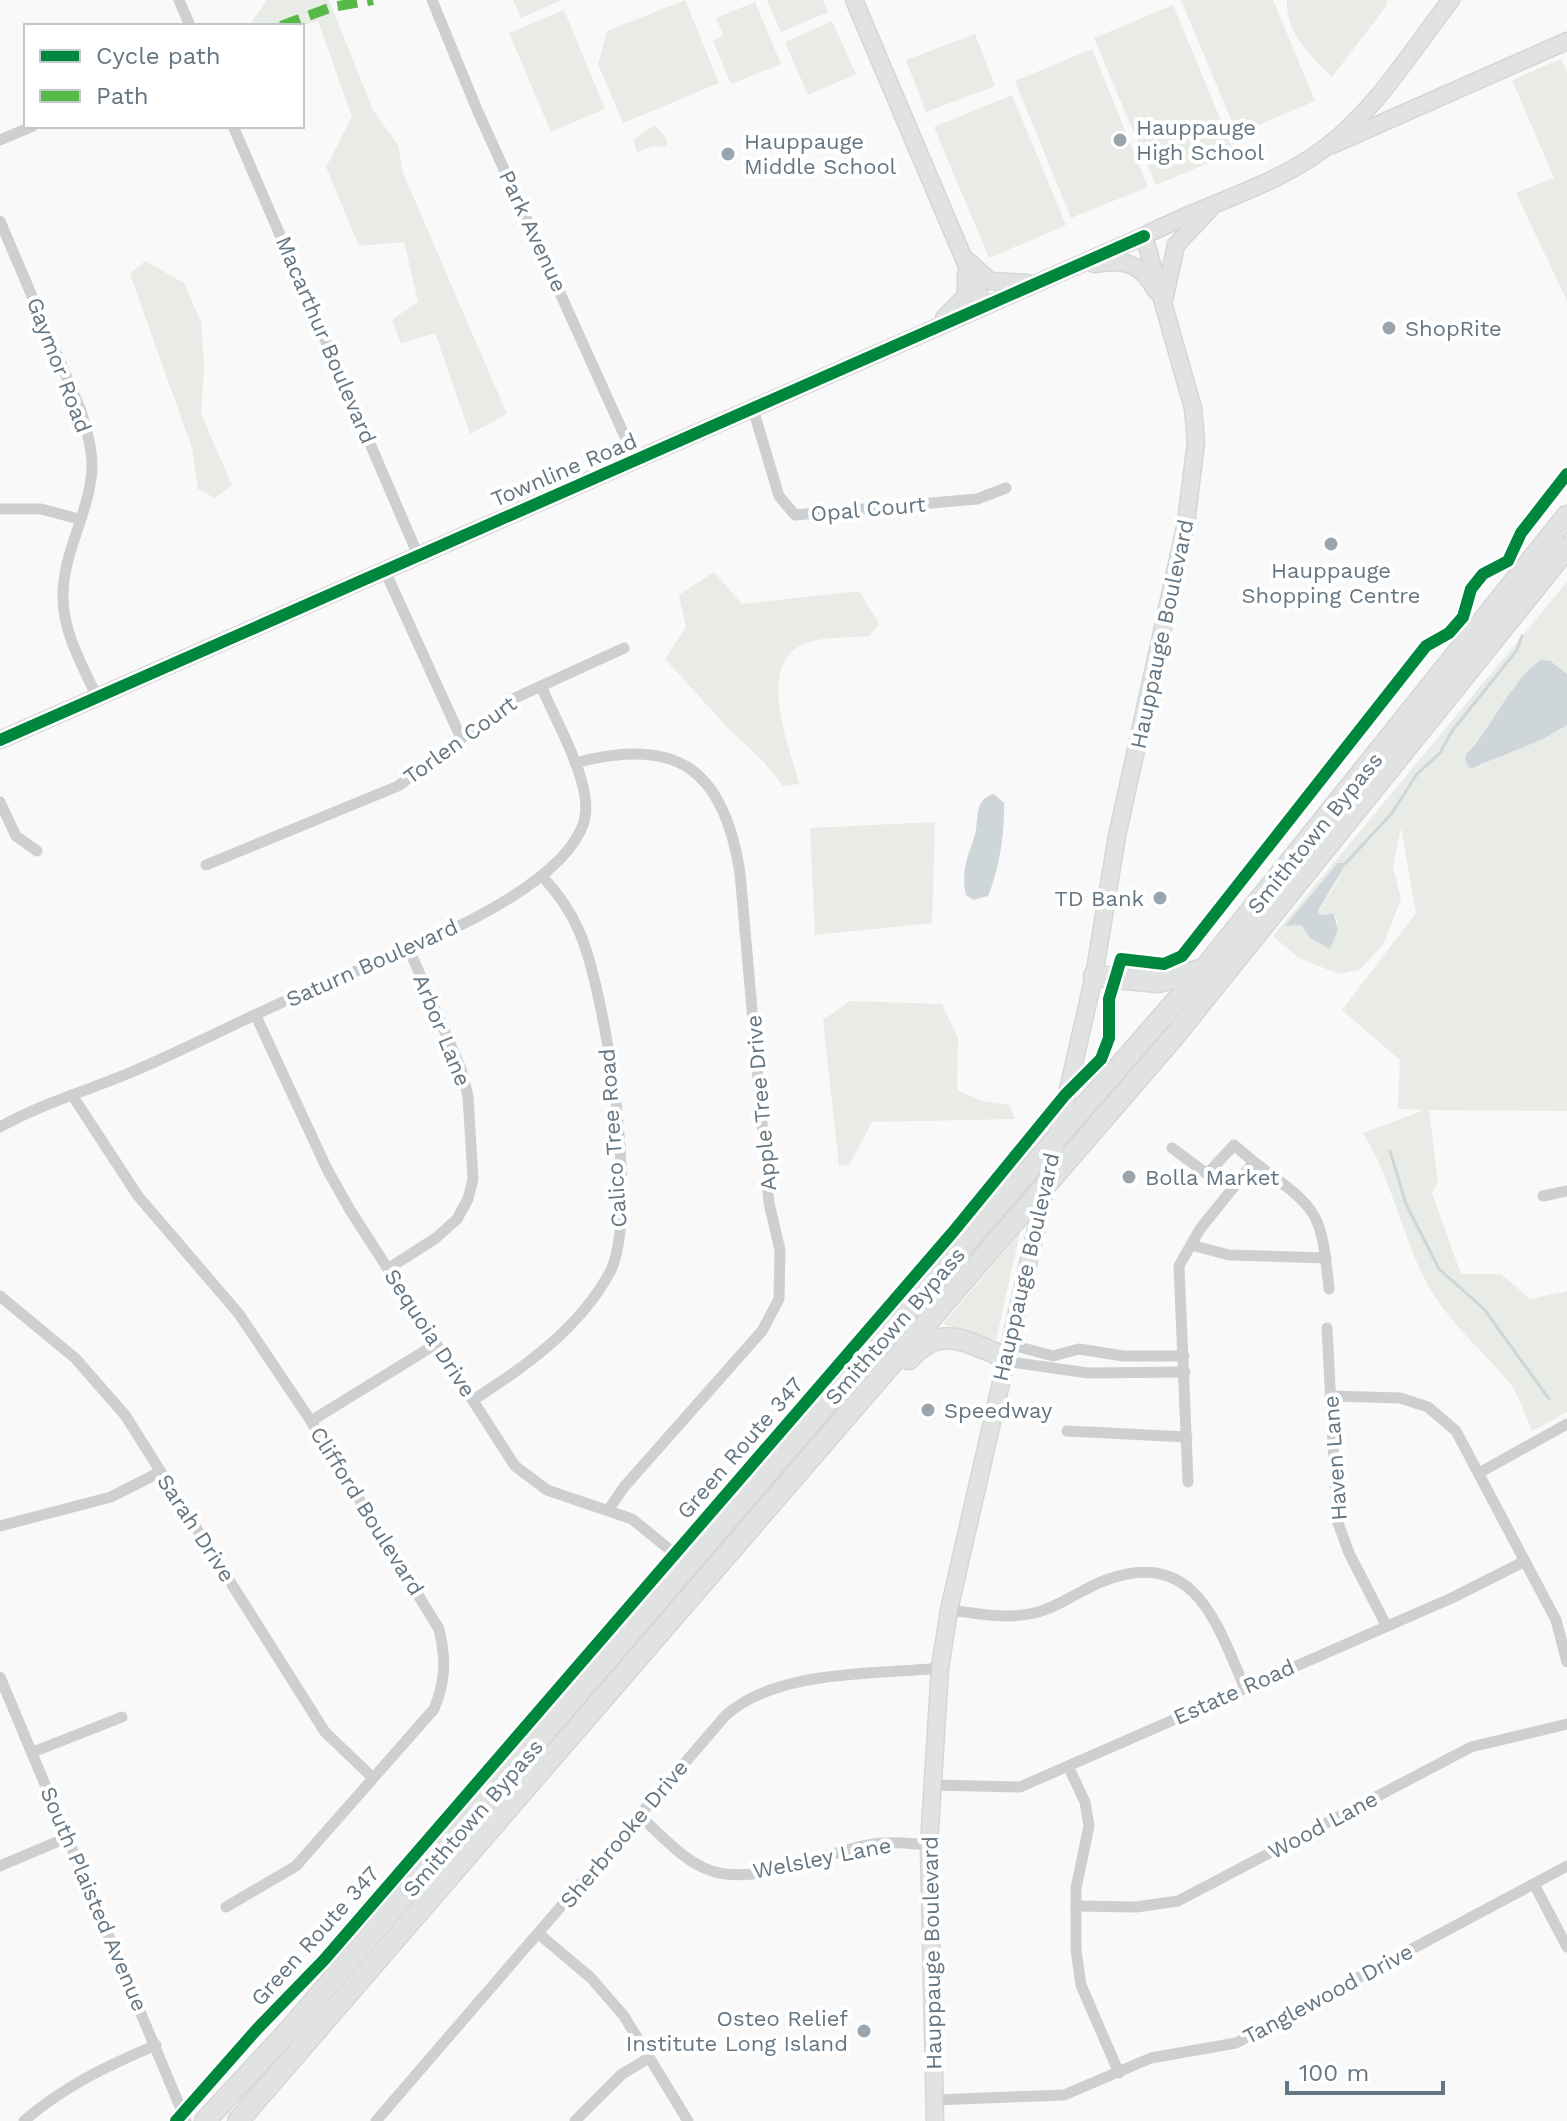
<svg xmlns="http://www.w3.org/2000/svg" width="1567" height="2121" viewBox="0 0 1567 2121" font-family="'Work Sans',sans-serif">
<style>
.green{fill:#e8ebe6;fill-rule:evenodd}
.water{fill:#ced6d9}
.lines{fill:none;stroke-linecap:round;stroke-linejoin:round}
.stream{stroke:#ced6d9;stroke-width:3}
.secondary-casing{stroke:#d5d6d7;stroke-width:19}
.primary-casing{stroke:#d5d6d7;stroke-width:19}
.highway-casing{stroke:#d5d6d6;stroke-width:23}
.street{stroke:#cecfd0;stroke-width:11}
.secondary{stroke:#e1e2e2;stroke-width:16}
.primary{stroke:#e1e2e2;stroke-width:16}
.highway{stroke:#e1e2e2;stroke-width:20}
.quiet{stroke:#58b947;stroke-width:10;stroke-dasharray:20 10;stroke-linecap:butt}
.cycleway-casing{stroke:#fff;stroke-width:17}
.cycleway{stroke:#00873e;stroke-width:12}
.poi-dot{fill:#99a4ac;stroke:#fff;stroke-width:3}
.labels{text-anchor:middle;dominant-baseline:central;stroke-width:8;stroke-linejoin:round;paint-order:stroke}
.poi-label{font-size:22px;fill:#657683;stroke:#fff;text-anchor:start}
.street-label{font-size:22px;fill:#657683;stroke:#fff}
</style>
<rect width="100%" height="100%" fill="#f9f9f9"/>
<g class="green">
<polygon points="267,0 329,0 373,110 398,145 403,173 507,414 470,434 435,333 401,343 392,320 418,301 404,242 359,246 326,167 352,117 318,21 298,26 249,26"/>
<polygon points="513,0 561,0 521,18"/>
<polygon points="685,0 719,83 623,123 598,64 607,31"/>
<polygon points="767,0 823,0 828,12 781,32"/>
<polygon points="1181,0 1273,0 1315,101 1237,134"/>
<path d="M1287,0H1387V5L1332,77C1311,57 1285,32 1287,0Z"/>
<polygon points="755,2 781,64 731,84 713,41 723,35 716,18"/>
<polygon points="1173,5 1234,152 1156,185 1094,38"/>
<polygon points="564,10 605,109 551,132 509,33"/>
<polygon points="832,21 856,74 808,95 785,42"/>
<polygon points="975,34 995,86 926,112 906,60"/>
<polygon points="1092,49 1148,187 1071,218 1015,81"/>
<polygon points="1561,59 1567,72 1567,301 1516,193 1554,178 1512,80"/>
<polygon points="1012,95 1066,225 989,258 934,127"/>
<polygon points="655,125 667,139 667,147 653,146 637,152 633,140"/>
<polygon points="145,261 184,283 201,322 204,367 201,414 232,485 215,498 198,489 192,448 130,274"/>
<path d="M714,572L742,604L859,591L879,624L869,636C850,638 825,636 807,643C753,662 790,746 799,784L783,786L764,762L727,727L665,659L686,627L679,595Z"/>
<path d="M1567,582V674L1552,661L1515,685L1497,717L1467,752L1480,766L1567,725V1111L1429,1110L1438,1183L1432,1193L1461,1274H1501L1530,1299L1567,1291V1412L1532,1431C1525,1415 1519,1394 1508,1381C1484,1352 1456,1329 1435,1297C1403,1246 1395,1184 1363,1133L1425,1110L1398,1109L1400,1060L1342,1010L1416,913L1401,828L1393,867L1401,899L1384,943L1361,969L1339,974L1299,958L1273,936ZM1343,872L1318,912L1319,915L1334,914L1338,922L1330,949L1310,938L1301,925Z"/>
<polygon points="935,822 932,923 815,935 810,828"/>
<polygon points="850,1001 942,1004 958,1038 957,1090 982,1101 1010,1105 1015,1119 872,1122 849,1165 839,1166 823,1020"/>
<polygon points="1020,1233 996,1340 943,1324"/>
</g>
<g class="water">
<path d="M1541,660L1551,661L1567,674V725L1543,739L1470,769L1465,759L1467,753C1494,725 1511,680 1541,660Z"/>
<path d="M994,794L1004,803C1005,831 999,871 988,896L973,900L966,895C961,872 967,858 974,838C980,821 972,800 994,794Z"/>
<polygon points="1338,863 1346,863 1318,911 1319,915 1334,914 1338,930 1330,949 1310,938 1301,925 1285,926"/>
</g>
<g class="lines">
<g class="stream">
<polyline points="1346,863 1392,813 1417,774 1440,753 1452,731 1517,650 1522,636"/>
<polyline points="1390,1151 1406,1204 1439,1269 1484,1309 1549,1399"/>
</g>
<g class="secondary-casing">
<g id="secondary">
<polyline points="854,0 984,306"/>
<polyline points="1332,145 1567,41"/>
<polyline points="968,261 990,281 1028,283"/>
<path d="M1094,264C1125,259 1141,263 1156,291"/>
<polyline points="944,318 966,296 966,274"/>
<polyline points="0,740 1144,236"/>
</g>
</g>
<g class="primary-casing">
<g id="primary">
<polyline points="1165,296 1176,245 1209,210"/>
<path d="M935,2121L929,1845L940,1668L949,1610L1094,976L1117,836L1186,523L1196,442L1193,408L1144,236C1202,205 1272,188 1325,148C1377,109 1411,51 1451,0"/>
</g>
</g>
<g class="highway-casing">
<g id="highway">
<polyline points="1094,976 1159,982 1200,970"/>
<path d="M909,1359C941,1322 967,1343 1005,1357"/>
<polyline points="205,2121 292,2027 920,1295 1205,968 1567,516"/>
<polyline points="238,2121 1171,1040 1567,548"/>
</g>
</g>
<g class="street">
<polyline points="179,0 190,26"/>
<polyline points="432,0 478,112 636,461"/>
<polyline points="233,126 418,555"/>
<polyline points="0,140 33,126"/>
<path d="M0,221L81,411C86,428 92,447 92,466C91,511 62,552 63,598C63,632 83,667 97,697"/>
<polyline points="753,409 779,496 795,515 977,499 1006,488"/>
<polyline points="0,509 41,509 79,519"/>
<polyline points="385,571 461,738"/>
<path d="M575,763C678,735 724,770 740,873L769,1203L780,1250L779,1299L762,1331L624,1487L609,1509"/>
<polyline points="0,802 16,836 37,851"/>
<polyline points="206,865 398,786 515,698 624,648"/>
<polyline points="256,1016 327,1169 350,1210 515,1466 547,1490 632,1519 690,1566"/>
<path d="M72,1095L138,1196L239,1314L311,1421L439,1629C446,1659 446,1680 434,1709L296,1866L226,1907"/>
<path d="M0,1127C42,1103 90,1090 134,1071C192,1046 248,1017 305,992C376,961 559,900 584,822C595,786 555,720 541,686"/>
<polyline points="1172,1148 1207,1174 1234,1145 1254,1162 1200,1229 1179,1266 1188,1482"/>
<path d="M1254,1162C1318,1210 1321,1208 1329,1289"/>
<polyline points="1543,1196 1567,1191"/>
<polyline points="1191,1245 1229,1255 1326,1258"/>
<polyline points="389,1268 436,1238 457,1219 468,1199 473,1179 468,1096 461,1069 408,947"/>
<polyline points="0,1296 75,1358 125,1415 325,1732 372,1777"/>
<polyline points="1327,1328 1337,1520 1349,1553 1386,1625"/>
<polyline points="1008,1344 1053,1356 1079,1349 1123,1356 1184,1356"/>
<polyline points="1004,1361 1088,1373 1185,1372"/>
<polyline points="1330,1396 1400,1398 1428,1407 1456,1431 1556,1620 1567,1662"/>
<path d="M473,1400C525,1367 580,1328 610,1272C640,1215 606,992 579,931C570,910 557,892 542,876"/>
<polyline points="311,1421 436,1344"/>
<polyline points="1067,1431 1187,1437"/>
<polyline points="1479,1473 1567,1424"/>
<polyline points="0,1526 111,1497 160,1472"/>
<path d="M949,1610C977,1613 1006,1620 1034,1613C1060,1607 1081,1589 1106,1580C1194,1548 1216,1621 1244,1686"/>
<polyline points="0,1677 186,2121"/>
<polyline points="33,1752 122,1717"/>
<polyline points="1069,1768 1085,1802 1089,1826 1076,1888 1076,1950 1081,1985 1119,2073"/>
<polyline points="934,1785 1020,1787 1454,1597 1525,1561"/>
<path d="M639,1815C660,1834 685,1863 712,1871C756,1886 823,1853 868,1845C888,1841 908,1843 929,1845"/>
<polyline points="0,1866 66,1838"/>
<polyline points="1535,1886 1567,1947"/>
<polyline points="1076,1906 1136,1907 1178,1901 1471,1747 1567,1724"/>
<polyline points="539,1934 591,1978 624,2016 688,2121"/>
<polyline points="934,2100 1064,2095 1151,2058 1236,2043 1567,1866"/>
<path d="M24,2121C64,2086 107,2066 156,2045"/>
<path d="M376,2121L726,1715C779,1669 872,1675 940,1668"/>
<polyline points="575,2121 622,2074 649,2058"/>
</g>
<use href="#secondary" class="secondary"/>
<use href="#primary" class="primary"/>
<use href="#highway" class="highway"/>
<polyline class="quiet" points="281,26 332,7 373,0"/>
<g class="cycleway-casing">
<g id="cycleway">
<polyline points="0,740 1144,236"/>
<polyline points="176,2121 258,2028 324,1960 953,1232 1065,1095 1101,1059 1109,1038 1109,999 1121,959 1164,964 1182,956 1426,646 1449,633 1463,617 1471,589 1483,574 1508,561 1521,533 1567,474"/>
</g>
</g>
<use href="#cycleway" class="cycleway"/>
</g>
<g class="poi-dot">
<circle cx="1120" cy="140" r="8"/>
<circle cx="728" cy="154" r="8"/>
<circle cx="1389" cy="328" r="8"/>
<circle cx="1331" cy="544" r="8"/>
<circle cx="1160" cy="898" r="8"/>
<circle cx="1129" cy="1177" r="8"/>
<circle cx="928" cy="1410" r="8"/>
<circle cx="864" cy="2031" r="8"/>
</g>
<g class="labels">
<g class="poi-label">
<text x="1136" y="127">Hauppauge<tspan x="1136" dy="25">High School</tspan></text>
<text x="744" y="141">Hauppauge<tspan x="744" dy="25">Middle School</tspan></text>
<text x="1405" y="328">ShopRite</text>
<text x="1331" y="570" text-anchor="middle">Hauppauge<tspan x="1331" dy="25">Shopping Centre</tspan></text>
<text x="1144" y="898" text-anchor="end">TD Bank</text>
<text x="1145" y="1177">Bolla Market</text>
<text x="944" y="1410">Speedway</text>
<text x="848" y="2018" text-anchor="end">Osteo Relief<tspan x="848" dy="25">Institute Long Island</tspan></text>
</g>
<g class="street-label">
<text transform="translate(533 231) rotate(65)">Park Avenue</text>
<text transform="translate(326 340) rotate(67)">Macarthur Boulevard</text>
<text transform="translate(59 365) rotate(69)">Gaymor Road</text>
<text transform="translate(564 470) rotate(-23)">Townline Road</text>
<text transform="translate(868 509) rotate(-5)">Opal Court</text>
<text transform="translate(1162 634) rotate(-78)">Hauppauge Boulevard</text>
<text transform="translate(460 740) rotate(-36)">Torlen Court</text>
<text transform="translate(1315 833) rotate(-51)">Smithtown Bypass</text>
<text transform="translate(372 963) rotate(-24)">Saturn Boulevard</text>
<text transform="translate(442 1030) rotate(68)">Arbor Lane</text>
<text transform="translate(761 1103) rotate(-95)">Apple Tree Drive</text>
<text transform="translate(613 1138) rotate(-94)">Calico Tree Road</text>
<text transform="translate(1026 1267) rotate(-77)">Hauppauge Boulevard</text>
<text transform="translate(895 1326) rotate(-49)">Smithtown Bypass</text>
<text transform="translate(430 1333) rotate(57)">Sequoia Drive</text>
<text transform="translate(740 1448) rotate(-49)">Green Route 347</text>
<text transform="translate(1335 1458) rotate(-94)">Haven Lane</text>
<text transform="translate(367 1511) rotate(58)">Clifford Boulevard</text>
<text transform="translate(196 1528) rotate(57)">Sarah Drive</text>
<text transform="translate(1234 1692) rotate(-24)">Estate Road</text>
<text transform="translate(473 1818) rotate(-49)">Smithtown Bypass</text>
<text transform="translate(1323 1825) rotate(-28)">Wood Lane</text>
<text transform="translate(624 1834) rotate(-50)">Sherbrooke Drive</text>
<text transform="translate(822 1858) rotate(-11)">Welsley Lane</text>
<text transform="translate(94 1899) rotate(67)">South Plaisted Avenue</text>
<text transform="translate(315 1936) rotate(-48)">Green Route 347</text>
<text transform="translate(932 1953) rotate(-91)">Hauppauge Boulevard</text>
<text transform="translate(1328 1994) rotate(-28)">Tanglewood Drive</text>
</g>
</g>
<rect x="24" y="24" width="280" height="104" fill="#ffffff" stroke="#c1c8cd" stroke-width="2"/>
<rect x="40" y="50" width="40" height="12" fill="#00873e" stroke="#c1c8cd" stroke-width="2"/>
<text x="96" y="64" font-size="24" fill="#657683">Cycle path</text>
<rect x="40" y="90" width="40" height="12" fill="#58b947" stroke="#c1c8cd" stroke-width="2"/>
<text x="96" y="104" font-size="24" fill="#657683">Path</text>
<path d="M1287 2081v12h156v-12" fill="none" stroke="#657683" stroke-width="4"/>
<text x="1299" y="2081" font-size="24" fill="#657683" stroke="#ffffff" stroke-width="6" paint-order="stroke">100 m</text>
</svg>
